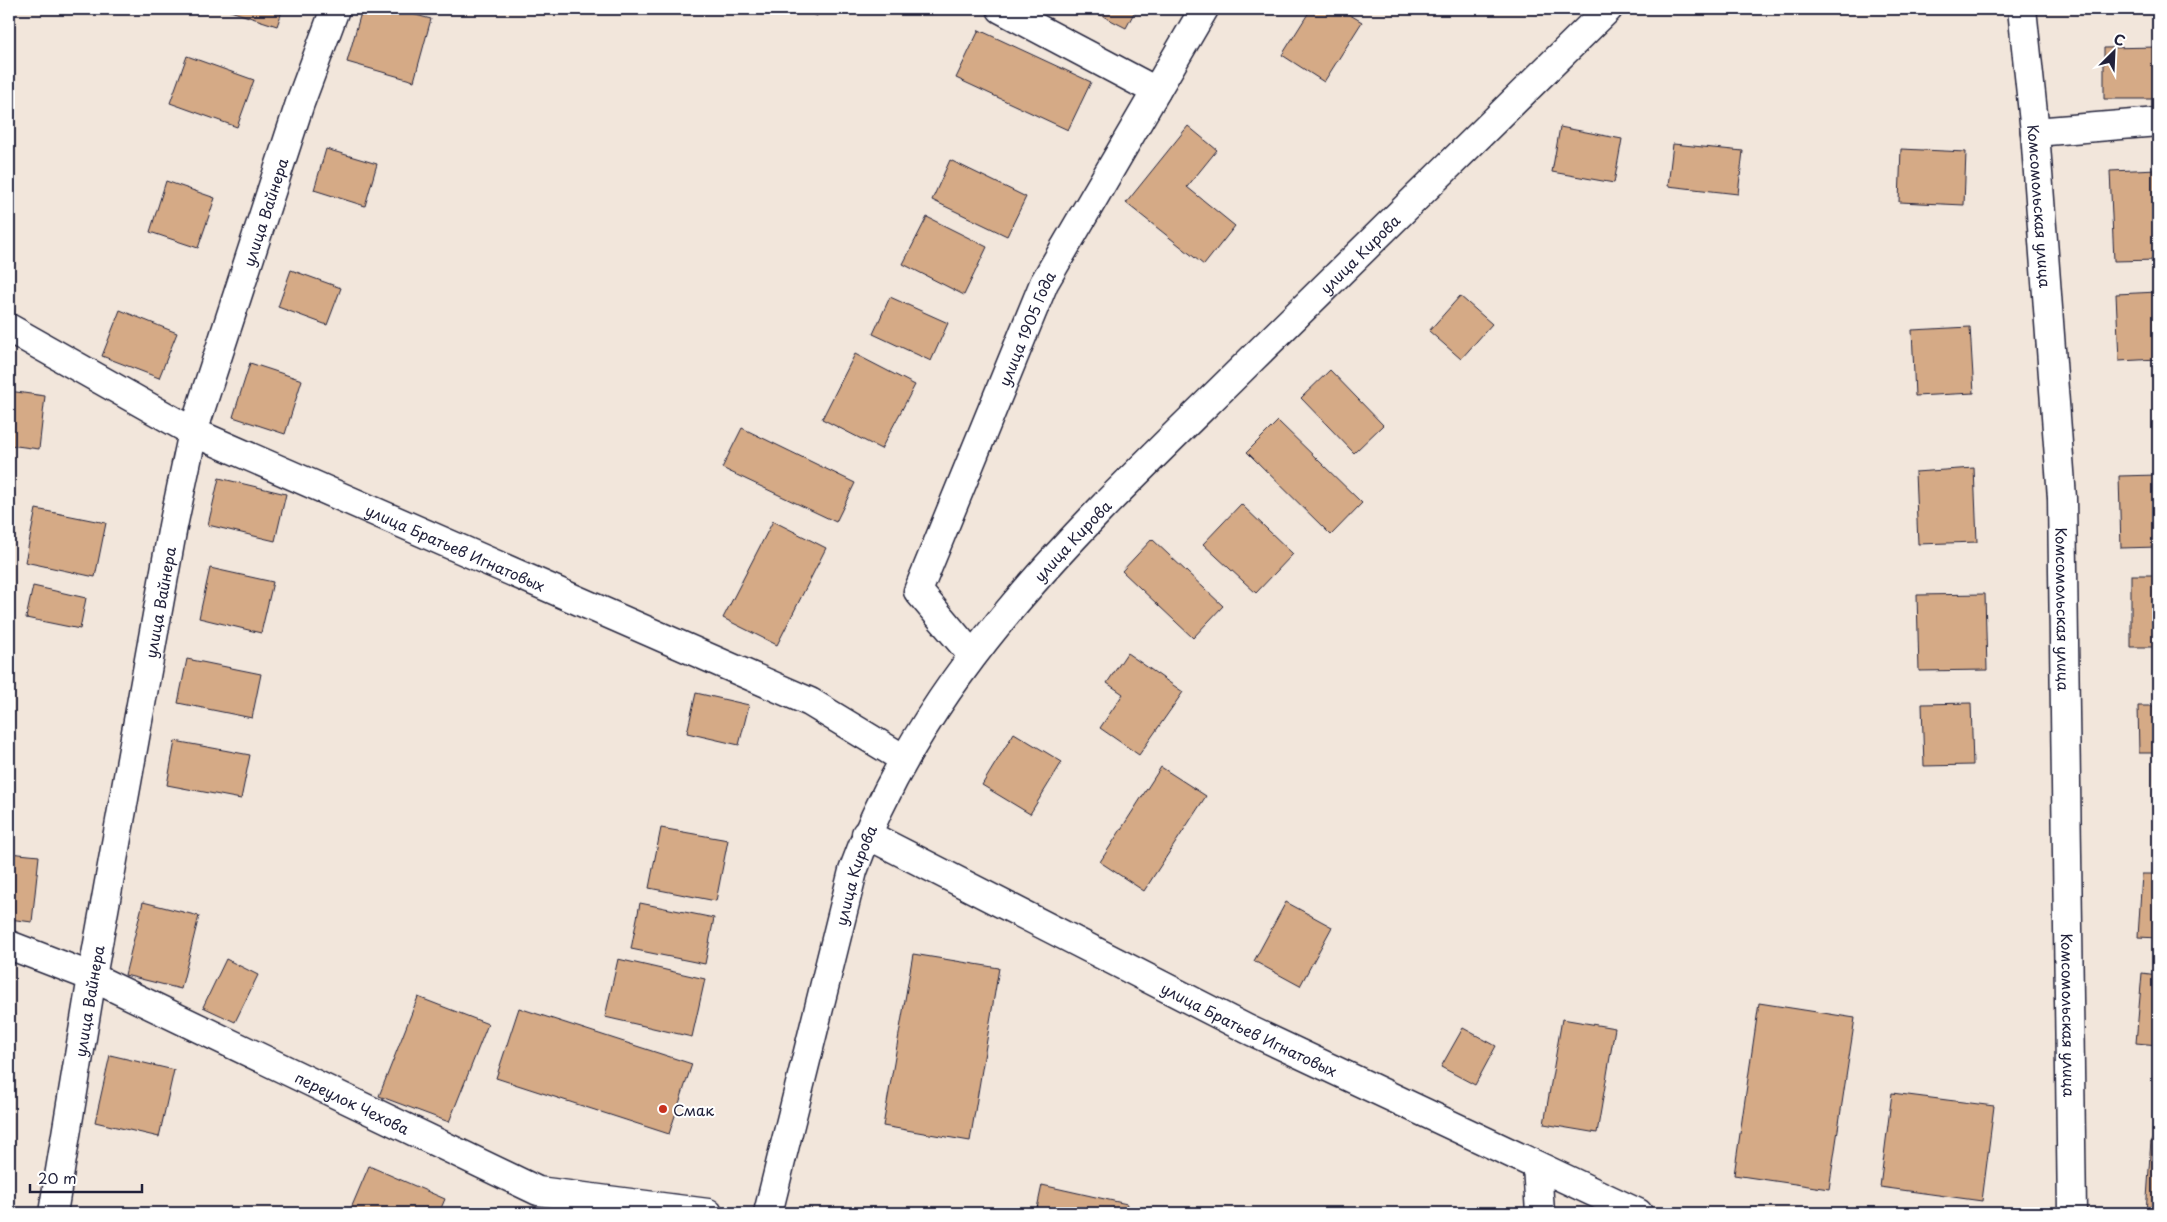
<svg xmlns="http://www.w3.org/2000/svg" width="2167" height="1222" viewBox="0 0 2167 1222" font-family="'Playpen Sans',sans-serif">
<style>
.building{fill:#d5aa86;stroke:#22223b}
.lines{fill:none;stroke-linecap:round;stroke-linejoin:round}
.minor-casing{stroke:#22223b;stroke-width:31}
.major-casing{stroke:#22223b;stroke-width:31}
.minor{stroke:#fff;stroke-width:28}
.major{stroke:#fff;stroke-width:28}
.poi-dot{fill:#c8321e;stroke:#fff;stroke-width:2}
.labels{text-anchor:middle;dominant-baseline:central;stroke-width:4;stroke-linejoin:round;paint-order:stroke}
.street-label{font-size:15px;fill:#22223b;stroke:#fff}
.poi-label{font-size:15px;fill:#22223b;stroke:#fff;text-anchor:start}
</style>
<rect width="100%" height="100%" fill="#f2e6db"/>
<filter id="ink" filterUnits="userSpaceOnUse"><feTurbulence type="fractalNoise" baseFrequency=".02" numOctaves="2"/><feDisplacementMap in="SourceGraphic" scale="10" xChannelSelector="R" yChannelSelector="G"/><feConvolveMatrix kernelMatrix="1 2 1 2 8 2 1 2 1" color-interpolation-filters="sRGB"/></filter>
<g filter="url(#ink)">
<g class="building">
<polygon points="224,9 283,9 277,26"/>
<polygon points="362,9 393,9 431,19 414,81 347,62"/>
<polygon points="801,9 820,9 817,16"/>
<polygon points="1089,9 1136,9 1126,28"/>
<polygon points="1311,9 1340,9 1362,22 1324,82 1282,55"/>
<polygon points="979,30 1091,82 1068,130 956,78"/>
<polygon points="2158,47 2158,99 2104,99 2104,48"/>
<polygon points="187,56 254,80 237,127 170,103"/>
<polygon points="1188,126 1217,150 1187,187 1235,226 1204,265 1126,203"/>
<polygon points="1560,127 1622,139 1614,183 1552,172"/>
<polygon points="1673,144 1743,151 1738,194 1668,186"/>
<polygon points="326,149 377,164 365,206 314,190"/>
<polygon points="1901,149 1966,152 1964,205 1899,202"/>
<polygon points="950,160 1026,197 1007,236 932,200"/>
<polygon points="2158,169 2158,260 2114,261 2110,171"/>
<polygon points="166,181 215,198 198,248 150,232"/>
<polygon points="927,217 987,247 964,295 903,264"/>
<polygon points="291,270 341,288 327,325 278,307"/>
<polygon points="2158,292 2158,359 2119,361 2116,294"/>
<polygon points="1460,296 1492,324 1461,359 1429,331"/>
<polygon points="890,297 948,323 931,361 873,334"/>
<polygon points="120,310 177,333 159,378 102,356"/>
<polygon points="1970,327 1974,393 1915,396 1912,330"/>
<polygon points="855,354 915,385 881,449 822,419"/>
<polygon points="250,363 302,380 285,434 233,417"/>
<polygon points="1330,370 1383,425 1354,453 1301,398"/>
<polygon points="9,391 45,396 39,449 9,445"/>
<polygon points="1278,421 1362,503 1331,535 1247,452"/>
<polygon points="742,428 855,483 836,522 722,468"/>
<polygon points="1974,468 1977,542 1918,544 1915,472"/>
<polygon points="2158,475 2158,547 2121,548 2119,476"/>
<polygon points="219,478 286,494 275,541 208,525"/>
<polygon points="1241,504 1293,554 1256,593 1203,544"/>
<polygon points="36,509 106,523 95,577 25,562"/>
<polygon points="773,521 826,548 777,645 723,618"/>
<polygon points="1152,539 1223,606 1193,638 1122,571"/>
<polygon points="210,568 273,582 261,633 199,618"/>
<rect x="2131" y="575" width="27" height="72"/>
<polygon points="33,586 86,598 80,629 26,618"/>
<polygon points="1985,594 1987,670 1919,671 1917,595"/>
<polygon points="1127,653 1183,692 1139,755 1100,728 1123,694 1107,683"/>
<polygon points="187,659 261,674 252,718 178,703"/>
<polygon points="696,693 749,705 739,745 687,733"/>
<polygon points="1971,703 1973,765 1924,766 1922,704"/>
<polygon points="2138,706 2158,706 2158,753 2139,753"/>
<polygon points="1014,733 1062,762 1030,814 982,785"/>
<polygon points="175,741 250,755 241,799 167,785"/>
<polygon points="1161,767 1206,796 1144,891 1100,862"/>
<polygon points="661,828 728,840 716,901 649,888"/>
<polygon points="9,853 39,856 32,922 9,919"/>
<polygon points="2142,874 2158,874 2158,938 2138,937"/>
<polygon points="143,902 199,916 181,989 125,975"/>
<polygon points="1286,902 1332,927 1300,986 1254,961"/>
<polygon points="640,903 714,918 705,964 631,949"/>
<polygon points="913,954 999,968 970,1141 883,1126"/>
<polygon points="226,959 258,975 235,1022 203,1007"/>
<polygon points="618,959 705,979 692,1037 605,1017"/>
<polygon points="2142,973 2158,975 2158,1045 2136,1043"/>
<polygon points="418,997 488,1024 449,1122 379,1096"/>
<polygon points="1759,1003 1855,1018 1829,1189 1734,1175"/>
<polygon points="519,1008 692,1064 669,1134 496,1078"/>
<polygon points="1562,1019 1615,1028 1597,1133 1544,1124"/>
<polygon points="1463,1028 1496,1046 1475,1085 1441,1067"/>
<polygon points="110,1055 174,1070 159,1137 95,1122"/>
<polygon points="1892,1093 1994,1106 1982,1201 1880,1187"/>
<polygon points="2151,1140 2158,1141 2158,1213 2146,1213"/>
<polygon points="369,1166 445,1199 439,1213 349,1213"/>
<polygon points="1042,1185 1127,1204 1125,1213 1036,1213"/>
</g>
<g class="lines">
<g class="minor-casing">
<g id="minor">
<polyline points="1001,9 1156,91"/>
<path id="s1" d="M2022,9L2035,132L2062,498L2072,1213"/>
<polyline points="2035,132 2158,122"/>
<path id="s2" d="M9,328L193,432L810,702L904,759"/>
<path id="s3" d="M972,655L918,591L1044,283L1204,9"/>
<path id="s4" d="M866,834L1247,1029L1638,1213"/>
<path id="s5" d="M9,945L92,977L538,1191L708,1213"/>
<polyline points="1537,1166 1540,1213"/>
<path id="s6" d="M53,1213L92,977L173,526L193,432L300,103L335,9"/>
</g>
</g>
<g class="major-casing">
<g id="major">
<path id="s7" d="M768,1213L853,871C927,663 1099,511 1252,359C1371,242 1489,126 1608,9"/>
</g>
</g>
<use href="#minor" class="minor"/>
<use href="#major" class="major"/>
</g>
</g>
<circle class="poi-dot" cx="663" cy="1109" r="5"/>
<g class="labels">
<g class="street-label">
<text stroke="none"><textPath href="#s1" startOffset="198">Комсомольская улица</textPath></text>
<text stroke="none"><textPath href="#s6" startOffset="1025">улица Вайнера</textPath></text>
<text stroke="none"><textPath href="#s7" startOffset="1158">улица Кирова</textPath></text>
<text stroke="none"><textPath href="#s3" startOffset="368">улица 1905 Года</textPath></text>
<text stroke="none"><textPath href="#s7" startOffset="752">улица Кирова</textPath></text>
<text stroke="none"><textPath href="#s2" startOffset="498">улица Братьев Игнатовых</textPath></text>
<text stroke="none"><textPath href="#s6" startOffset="620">улица Вайнера</textPath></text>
<text stroke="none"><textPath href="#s1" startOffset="602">Комсомольская улица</textPath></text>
<text stroke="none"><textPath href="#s7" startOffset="349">улица Кирова</textPath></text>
<text stroke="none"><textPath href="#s6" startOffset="215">улица Вайнера</textPath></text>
<text stroke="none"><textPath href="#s1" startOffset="1008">Комсомольская улица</textPath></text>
<text stroke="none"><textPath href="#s4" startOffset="430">улица Братьев Игнатовых</textPath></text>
<text stroke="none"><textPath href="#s5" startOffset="378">переулок Чехова</textPath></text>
</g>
<g class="poi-label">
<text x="673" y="1109">Смак</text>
</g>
</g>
<rect width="2167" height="1222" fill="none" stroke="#fff" stroke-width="30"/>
<rect x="15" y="15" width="2137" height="1192" fill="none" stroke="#22223b" stroke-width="2" filter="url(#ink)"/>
<g transform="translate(2114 52) rotate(24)" stroke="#ffffff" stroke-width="4" paint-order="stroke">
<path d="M0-4L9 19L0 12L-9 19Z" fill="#22223b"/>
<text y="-8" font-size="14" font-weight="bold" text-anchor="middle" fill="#22223b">С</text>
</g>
<path d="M30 1184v8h112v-8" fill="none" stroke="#22223b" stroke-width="2.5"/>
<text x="38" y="1184" font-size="15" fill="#22223b" stroke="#ffffff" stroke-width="4" paint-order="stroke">20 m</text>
</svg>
